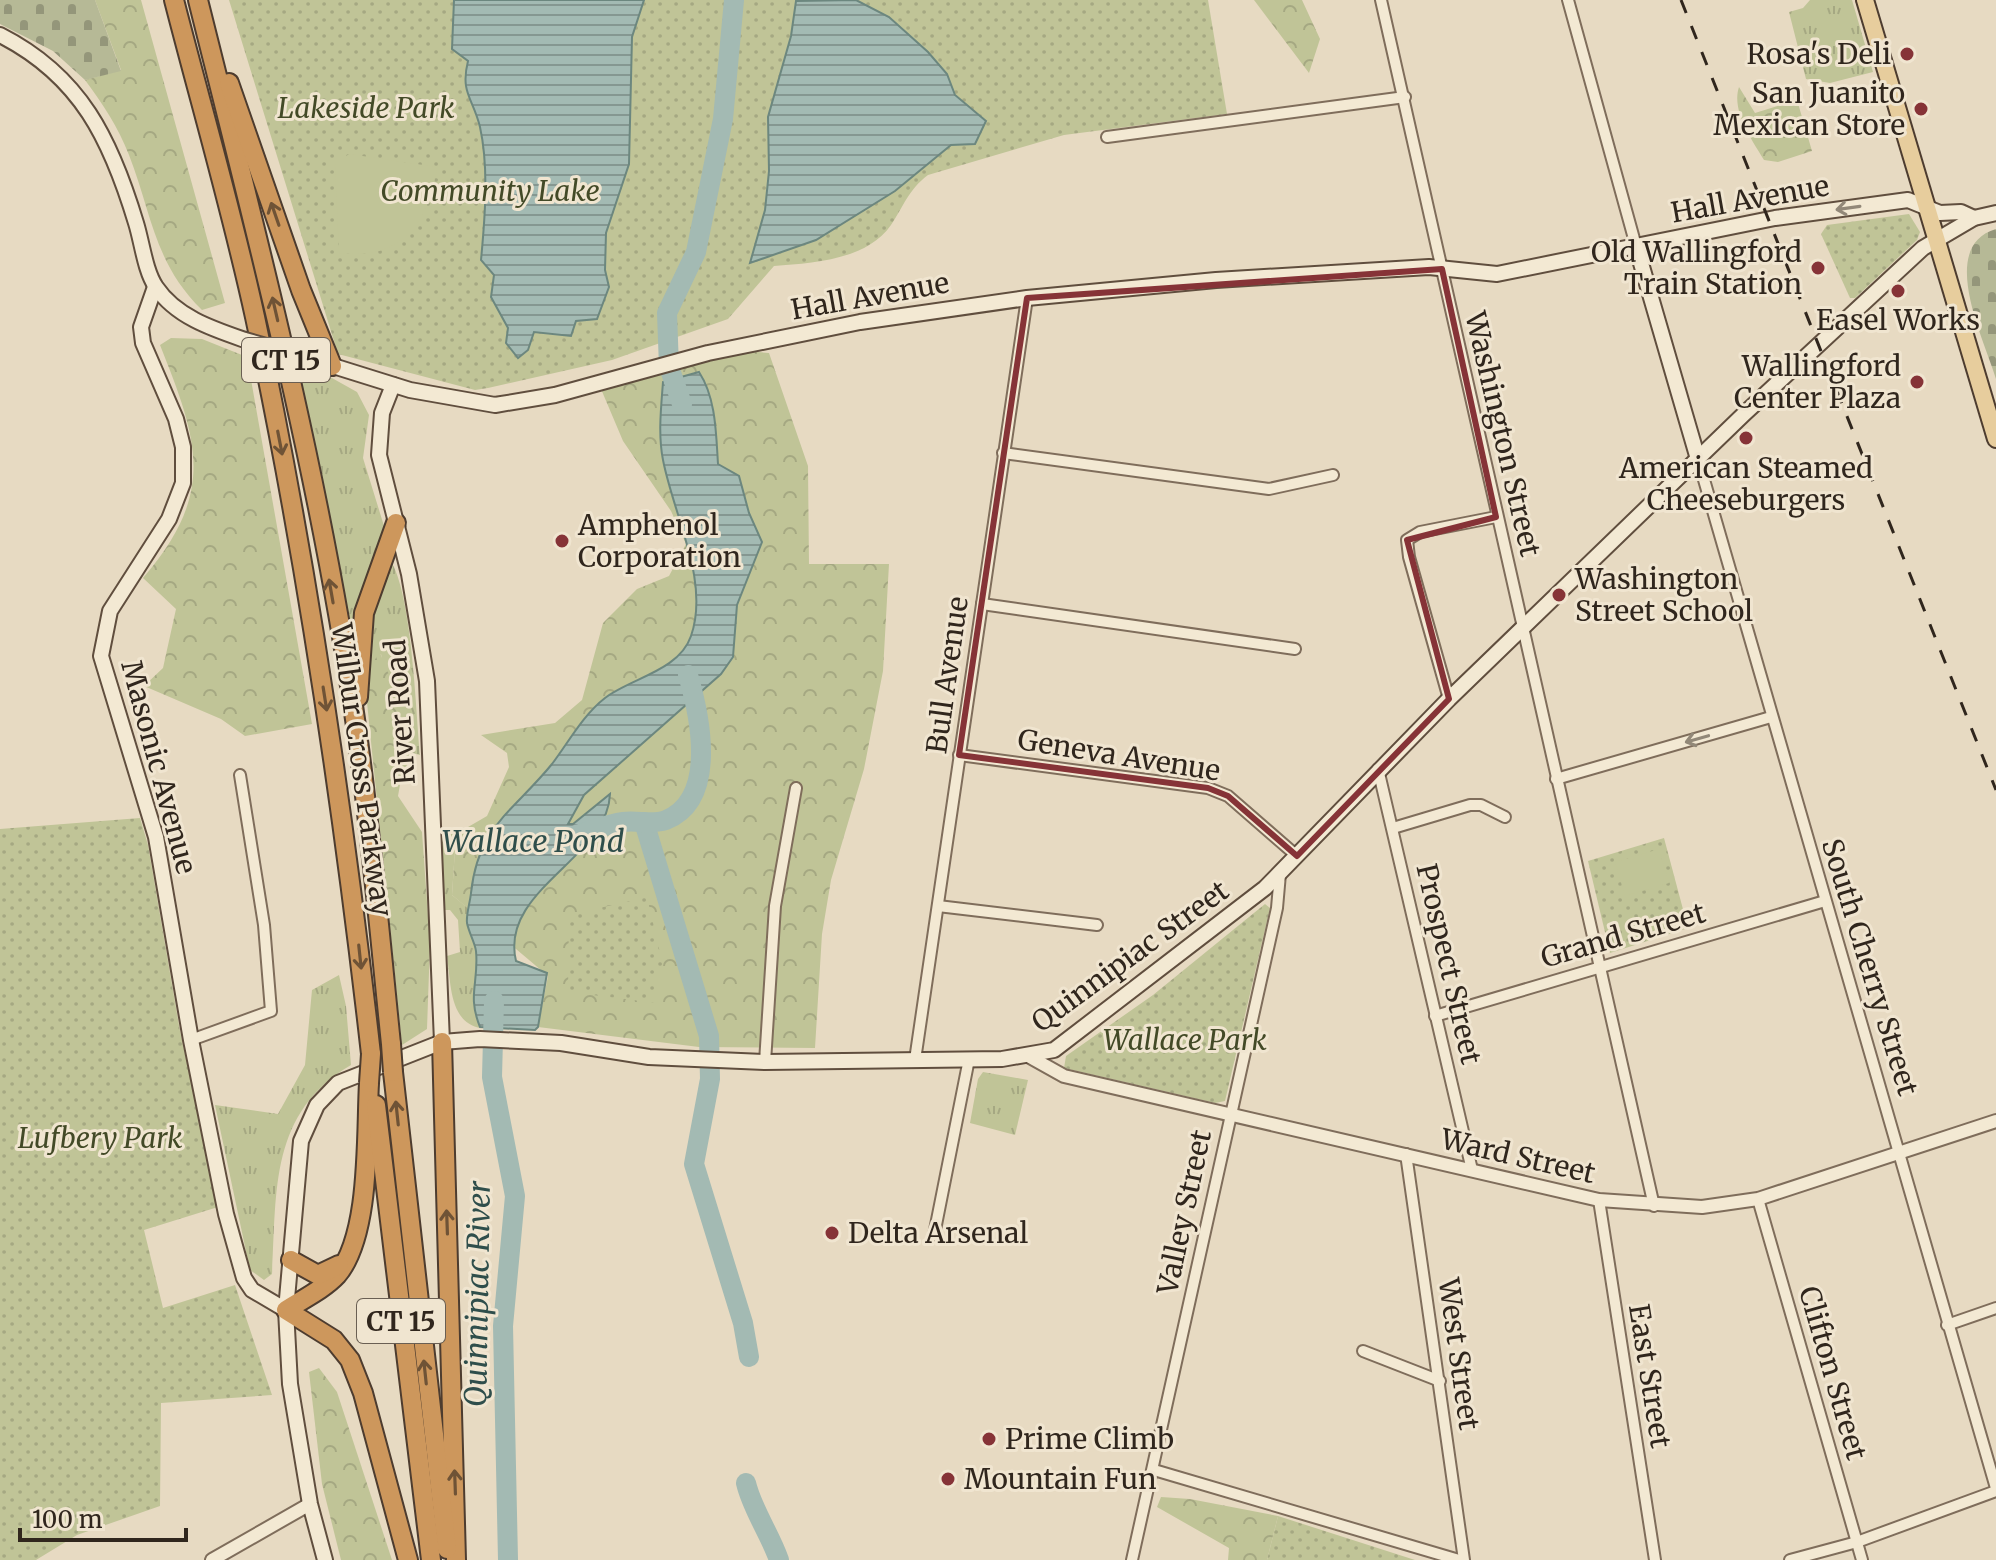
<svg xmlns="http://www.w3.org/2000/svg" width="1996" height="1560" viewBox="0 0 1996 1560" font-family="Merriweather,serif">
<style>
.grass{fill:url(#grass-tufts)}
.forest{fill:url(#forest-crowns)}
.cemetery{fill:url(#cemetery-stones)}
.park{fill:url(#park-dots)}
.pitch{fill:#c0c497}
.water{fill:url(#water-rules);stroke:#6c877f;stroke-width:2}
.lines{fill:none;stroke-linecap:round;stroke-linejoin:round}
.river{stroke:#a3bab3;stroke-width:20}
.minor-casing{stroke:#7f6d5b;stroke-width:14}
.tertiary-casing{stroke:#7f6d5b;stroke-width:16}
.secondary-casing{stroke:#604e3e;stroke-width:18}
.primary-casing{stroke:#4d3c2f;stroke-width:20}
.motorway-casing{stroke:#4d3c2f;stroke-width:22}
.minor{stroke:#f3e9d3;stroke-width:10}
.tertiary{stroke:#f3e9d3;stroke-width:12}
.secondary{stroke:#f3e9d3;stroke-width:14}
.primary{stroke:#e7cd9d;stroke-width:16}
.motorway{stroke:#cd975c;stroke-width:18}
.rail{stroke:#30261d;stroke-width:3;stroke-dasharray:14 14;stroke-linecap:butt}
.secondary-bridge-casing{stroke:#604e3e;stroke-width:18;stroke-linecap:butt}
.motorway-bridge-casing{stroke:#4d3c2f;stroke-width:22;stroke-linecap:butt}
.secondary-bridge{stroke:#f3e9d3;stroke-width:14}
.motorway-bridge{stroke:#cd975c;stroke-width:18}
.oneway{stroke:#928878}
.oneway2{stroke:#6f5336}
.marked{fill:none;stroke:#863337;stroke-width:6;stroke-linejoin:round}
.poi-dot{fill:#863337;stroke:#f0e5d0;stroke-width:3}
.labels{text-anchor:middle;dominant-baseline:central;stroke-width:6;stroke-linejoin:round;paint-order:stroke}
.shield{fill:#f0e5d0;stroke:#6a5f53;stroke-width:2}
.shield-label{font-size:26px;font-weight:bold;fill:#30261d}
.poi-label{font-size:28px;fill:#30261d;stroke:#f0e5d0;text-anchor:start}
.park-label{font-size:28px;font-style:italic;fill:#434a27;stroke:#f0e5d0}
.street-label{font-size:28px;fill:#30261d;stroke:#f0e5d0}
.water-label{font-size:30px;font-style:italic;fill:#2f4e4b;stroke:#f0e5d0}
</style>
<defs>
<pattern id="grass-tufts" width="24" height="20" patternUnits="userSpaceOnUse" patternTransform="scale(2)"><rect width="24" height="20" fill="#c0c497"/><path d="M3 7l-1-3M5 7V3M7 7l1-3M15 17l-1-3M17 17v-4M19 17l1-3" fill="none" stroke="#a5a882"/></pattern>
<pattern id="forest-crowns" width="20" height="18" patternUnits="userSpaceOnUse" patternTransform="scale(2)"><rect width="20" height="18" fill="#c0c497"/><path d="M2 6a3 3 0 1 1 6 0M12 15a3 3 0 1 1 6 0" fill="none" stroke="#a5a882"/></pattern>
<pattern id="cemetery-stones" width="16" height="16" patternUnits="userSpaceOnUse" patternTransform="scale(2)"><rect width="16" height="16" fill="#b6b996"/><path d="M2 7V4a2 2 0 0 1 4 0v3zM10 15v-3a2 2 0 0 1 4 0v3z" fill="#94967a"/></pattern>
<pattern id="park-dots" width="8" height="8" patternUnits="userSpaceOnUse" patternTransform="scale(2)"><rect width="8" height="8" fill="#c0c497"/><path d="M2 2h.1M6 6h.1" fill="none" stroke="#a5a882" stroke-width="1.8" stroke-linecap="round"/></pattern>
<pattern id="water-rules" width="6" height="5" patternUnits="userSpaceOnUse" patternTransform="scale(2)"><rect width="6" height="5" fill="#a3bab3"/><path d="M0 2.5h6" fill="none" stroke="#859791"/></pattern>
</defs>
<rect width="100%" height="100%" fill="#e7dac2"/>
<g class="grass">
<polygon points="1810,0 1852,0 1873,72 1830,83 1806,79 1789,12 1803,8"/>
<polygon points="297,366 323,373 357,392 369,415 363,458 384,526 353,643 349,640"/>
<path d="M390,560C412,592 416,713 420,755L412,753L401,779L394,769L398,747L381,654L364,673L371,617Z"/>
<path d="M440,834H456L452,895L469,909C467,925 474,938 476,952C478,979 471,1001 480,1028C449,1022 451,982 447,956L460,952L458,920L450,910H444Z"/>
<path d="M339,975L346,1006L351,1065C269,1113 277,1191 272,1274L264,1280L250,1270L215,1105L278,1114L305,1065L312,990Z"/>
<polygon points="983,1072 1028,1080 1015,1135 970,1123 978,1079"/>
</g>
<g class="forest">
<path d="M95,0H141L225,303L202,310C154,263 152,214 129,155C118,127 103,104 85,80L121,70Z"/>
<polygon points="1254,0 1302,0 1320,39 1309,73"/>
<path d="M1739,87L1755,113L1797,100L1812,151L1778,162L1764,160C1752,140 1731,111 1739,87Z"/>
<path d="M171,338L202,339L247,357L312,724L245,736L221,719L144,686L163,668L176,609L143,578C217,492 198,441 160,345Z"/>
<polygon points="746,351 769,353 808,466 809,564 889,564 883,671 864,769 831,880 822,934 815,1048 699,1047 538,1027 548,976 452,895 456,834 487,816 509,767 507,753 481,735 555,723 582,700 603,623 637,589 669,576 686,544 671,511 623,441 601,389"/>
<path d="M380,653C393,684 405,713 408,746L398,747L394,769L401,779L398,796L422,832L430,944L427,1029L402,1045L364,673Z"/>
<polygon points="319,1368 337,1392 392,1560 341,1560 322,1484 309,1372"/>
<polygon points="1161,1497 1190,1499 1278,1516 1267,1560 1228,1560 1229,1548 1157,1507"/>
</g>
<g class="cemetery">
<polygon points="0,0 95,0 121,71 85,80 53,51 0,24"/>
<path d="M1996,229V379C1984,339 1937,246 1996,229Z"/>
</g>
<g class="park">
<path d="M229,0H1208L1227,114L1064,135L928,175C908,190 904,206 891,225C867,260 813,263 774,266L728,319L612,360L488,388L475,390L338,354Z"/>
<polygon points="1909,214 1920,232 1917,240 1855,298 1850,298 1821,234 1827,225"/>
<polygon points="140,818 148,845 180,1031 218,1207 144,1230 163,1308 235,1285 272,1395 161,1403 160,1506 77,1535 36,1560 0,1560 0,829"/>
<polygon points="1664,838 1688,928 1610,953 1588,861"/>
<polygon points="647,897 665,974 657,974 658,1003 568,992 569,915"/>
<polygon points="1265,904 1270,908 1225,1101 1215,1103 1064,1068 1066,1056 1153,995"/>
<polygon points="1278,1516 1415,1560 1267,1560"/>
</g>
<g class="pitch">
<path d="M349,154L437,167C429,223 401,261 339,253L335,164Z"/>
<polygon points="1659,849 1669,883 1625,896 1615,862"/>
</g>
<g class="water">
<path d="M454,0H644L632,37L629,164L606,233L605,270L609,287L597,319L576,321L571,336L534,332L528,350L518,358L506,343L508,328L491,297L494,275L481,260C485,218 489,168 480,127C473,98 460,93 468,61L452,49Z"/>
<polygon points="856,0 889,17 928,52 947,74 955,95 986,121 975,144 951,145 895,191 816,240 750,263 765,210 769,171 768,117 791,36 796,1"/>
<path d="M699,372C716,398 716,433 718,464L739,476L749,513L762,542L737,605L733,657L721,674L584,795L568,824H573L610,794C608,858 499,890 516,961L547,973L538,1027L535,1030L480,1027C467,995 479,983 476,951C475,943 469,933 467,923C466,914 470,903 471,893C478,826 513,812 552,764C568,743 583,715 605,698C631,678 679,671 691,636C710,581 674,517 663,460C658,435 661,408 663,382Z"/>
</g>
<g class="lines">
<g class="river">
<polyline points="682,404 669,367 667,313 696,252 723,119 734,0"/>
<polyline points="644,822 709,1036 710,1079 694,1164 743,1323 749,1357"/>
<path d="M576,835C592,831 607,824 623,822C637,820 653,825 666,820C718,799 700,716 688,675"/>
<polyline points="494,1001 492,1077 515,1196 503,1326 508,1560"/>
<path d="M746,1483C752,1509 770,1534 779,1560"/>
</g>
<g class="minor-casing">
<g id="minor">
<polyline points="1381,0 1654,1206"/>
<polyline points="1568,0 1636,246"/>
<polyline points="1107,137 1405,97"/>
<polyline points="1003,453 1269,489 1333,475"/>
<polyline points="1698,459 1996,1488"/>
<polyline points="982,604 1295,649"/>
<polyline points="1449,699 1409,557 1407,540 1420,532 1496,517"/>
<polyline points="959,755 1208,788 1228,796 1297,856"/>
<polyline points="1378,769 1472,1170"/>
<polyline points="1556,779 1771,717"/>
<polyline points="1393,828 1470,805 1481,805 1505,817"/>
<polyline points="938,906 1097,925"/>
<polyline points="1435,1016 1825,901"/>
<polyline points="191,1040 271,1011 264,925 240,775"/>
<polyline points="915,1060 1027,298"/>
<polyline points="765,1062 775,906 796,788"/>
<polyline points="1406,1154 1464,1560"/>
<polyline points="1758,1199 1862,1560"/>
<polyline points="1599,1200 1655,1560"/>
<polyline points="934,1235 969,1059"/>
<polyline points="1947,1325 1996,1308"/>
<polyline points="1363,1351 1440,1381"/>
<polyline points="1154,1470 1459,1560"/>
<polyline points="1132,1560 1277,908 1280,874"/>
<polyline points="1790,1560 1857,1542 1996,1491"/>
</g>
</g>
<g class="tertiary-casing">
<g id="tertiary">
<polyline points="1030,1057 1064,1076 1599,1200 1702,1207 1758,1199 1996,1121"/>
<polyline points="212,1560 310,1504"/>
</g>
</g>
<g class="secondary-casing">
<g id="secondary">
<path d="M0,35C81,76 111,140 136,223C142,242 145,271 156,287C176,317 213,329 245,340"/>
<polyline points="1636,246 1698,459"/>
<polyline points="155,287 141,327 143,343 176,419 183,447 183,483 169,519 110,611 101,656 156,837 191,1040 226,1214 244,1278 252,1290 286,1310"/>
<polyline points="298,355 410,390 495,405 555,395 708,353 860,322 1027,298 1216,280 1429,267 1497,274 1775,218 1908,200 1940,213 1961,212 1974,218"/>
<polyline points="393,385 382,413 379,455 409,574 427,681 442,1042"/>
<polyline points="325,1560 310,1504 290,1384 286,1310 301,1141 317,1105 338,1083 442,1042 480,1039 561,1043 649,1057 765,1062 1002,1059 1054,1050 1265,888 1449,699 1744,414 1923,248 1974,218 1996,213"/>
</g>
</g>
<g class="primary-casing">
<polyline id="primary" points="1865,0 1996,439"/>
</g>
<g class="motorway-casing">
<g id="motorway">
<path d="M174,0C201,105 232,211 255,317C307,561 343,807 371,1054"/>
<path d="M198,0C258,240 321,481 356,726C371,831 380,938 391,1044"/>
<polyline points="229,83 301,290 332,366"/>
<polyline points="358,697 364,613 396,523"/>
<polyline points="442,1042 456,1560"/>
<polyline points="393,1072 447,1549"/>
<path d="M369,1083C366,1135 371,1235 337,1275C324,1289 303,1299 286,1310L334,1340L350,1360L363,1393L408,1560"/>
<polyline points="376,1105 431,1560"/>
<polyline points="291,1260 318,1275 339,1265"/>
</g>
</g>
<use href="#minor" class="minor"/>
<use href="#tertiary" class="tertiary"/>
<use href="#secondary" class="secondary"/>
<use href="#primary" class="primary"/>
<use href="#motorway" class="motorway"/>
<polyline class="rail" points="1681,0 1996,790"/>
<g class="secondary-bridge-casing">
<polyline id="secondary-bridge" points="245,340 298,355"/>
</g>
<g class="motorway-bridge-casing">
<g id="motorway-bridge">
<polyline points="391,1044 393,1072"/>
<polyline points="369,1083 371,1054"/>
</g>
</g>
<use href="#secondary-bridge" class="secondary-bridge"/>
<use href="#motorway-bridge" class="motorway-bridge"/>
</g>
<defs><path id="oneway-shaft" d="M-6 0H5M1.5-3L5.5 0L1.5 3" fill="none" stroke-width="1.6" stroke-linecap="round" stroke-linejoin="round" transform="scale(2)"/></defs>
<g class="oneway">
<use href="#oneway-shaft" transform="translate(1848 208) rotate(172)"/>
<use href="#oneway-shaft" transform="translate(1697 739) rotate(164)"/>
</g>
<g class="oneway2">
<use href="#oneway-shaft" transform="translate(275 214) rotate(-109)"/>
<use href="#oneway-shaft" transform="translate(275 309) rotate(-103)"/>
<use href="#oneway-shaft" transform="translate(280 443) rotate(79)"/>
<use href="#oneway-shaft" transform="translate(331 591) rotate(-100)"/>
<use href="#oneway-shaft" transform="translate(325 699) rotate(81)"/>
<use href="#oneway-shaft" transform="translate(360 957) rotate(84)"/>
<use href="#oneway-shaft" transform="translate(397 1113) rotate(-96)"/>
<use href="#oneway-shaft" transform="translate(447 1222) rotate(-92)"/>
<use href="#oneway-shaft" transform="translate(425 1372) rotate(-96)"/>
<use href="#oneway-shaft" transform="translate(455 1482) rotate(-92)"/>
</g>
<path class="marked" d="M1442,269L1496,517L1407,540L1449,699L1297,856L1228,796L1208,788L959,755L1027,298Z"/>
<g class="poi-dot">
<circle cx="1907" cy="54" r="8"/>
<circle cx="1921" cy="109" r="8"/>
<circle cx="1818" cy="268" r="8"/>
<circle cx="1898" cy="291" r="8"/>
<circle cx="1917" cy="382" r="8"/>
<circle cx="1746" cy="438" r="8"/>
<circle cx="562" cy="541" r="8"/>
<circle cx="1559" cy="595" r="8"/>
<circle cx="832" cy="1233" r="8"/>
<circle cx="989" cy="1439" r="8"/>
<circle cx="948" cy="1479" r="8"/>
</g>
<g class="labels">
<g class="shield">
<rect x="242" y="338" width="88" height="44" rx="6"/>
<rect x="357" y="1299" width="88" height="44" rx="6"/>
</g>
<g class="shield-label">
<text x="286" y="360">CT 15</text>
<text x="401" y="1321">CT 15</text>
</g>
<g class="poi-label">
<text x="1891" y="54" text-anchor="end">Rosa's Deli</text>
<text x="1905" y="93" text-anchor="end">San Juanito<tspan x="1905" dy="32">Mexican Store</tspan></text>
<text x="1802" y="252" text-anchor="end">Old Wallingford<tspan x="1802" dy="32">Train Station</tspan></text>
<text x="1898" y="320" text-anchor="middle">Easel Works</text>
<text x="1901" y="366" text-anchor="end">Wallingford<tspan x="1901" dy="32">Center Plaza</tspan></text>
<text x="1746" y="468" text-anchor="middle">American Steamed<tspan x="1746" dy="32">Cheeseburgers</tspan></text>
<text x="578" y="525">Amphenol<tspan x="578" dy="32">Corporation</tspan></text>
<text x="1575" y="579">Washington<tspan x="1575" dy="32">Street School</tspan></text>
<text x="848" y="1233">Delta Arsenal</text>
<text x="1005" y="1439">Prime Climb</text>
<text x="964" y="1479">Mountain Fun</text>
</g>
<g class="park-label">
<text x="366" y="108">Lakeside Park</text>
<text x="490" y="191">Community Lake</text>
<text x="1185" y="1040">Wallace Park</text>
<text x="100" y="1138">Lufbery Park</text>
</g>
<g class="street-label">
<text transform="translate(1750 199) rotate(-10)">Hall Avenue</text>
<text transform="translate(870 296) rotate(-10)">Hall Avenue</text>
<text transform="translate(1503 434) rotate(77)">Washington Street</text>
<text transform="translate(947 675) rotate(-82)">Bull Avenue</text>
<text transform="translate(400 712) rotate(-94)">River Road</text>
<text transform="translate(1119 755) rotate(9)">Geneva Avenue</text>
<text transform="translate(159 767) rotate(75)">Masonic Avenue</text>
<text transform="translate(362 770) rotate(82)">Wilbur Cross Parkway</text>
<text transform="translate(1623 935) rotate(-16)">Grand Street</text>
<text transform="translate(1130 956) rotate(-36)">Quinnipiac Street</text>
<text transform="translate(1449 964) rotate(77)">Prospect Street</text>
<text transform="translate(1870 967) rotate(73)">South Cherry Street</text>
<text transform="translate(1518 1156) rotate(13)">Ward Street</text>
<text transform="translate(1184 1212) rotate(-78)">Valley Street</text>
<text transform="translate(1459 1354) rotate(82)">West Street</text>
<text transform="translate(1833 1373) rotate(74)">Clifton Street</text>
<text transform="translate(1650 1376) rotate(81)">East Street</text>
</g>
<g class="water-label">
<text x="533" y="841">Wallace Pond</text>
<text transform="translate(477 1294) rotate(-89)">Quinnipiac River</text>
</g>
</g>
<path d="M20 1528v12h166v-12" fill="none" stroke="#30261d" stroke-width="4"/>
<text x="32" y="1528" font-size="24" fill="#30261d" stroke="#f0e5d0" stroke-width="6" paint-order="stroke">100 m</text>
</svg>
